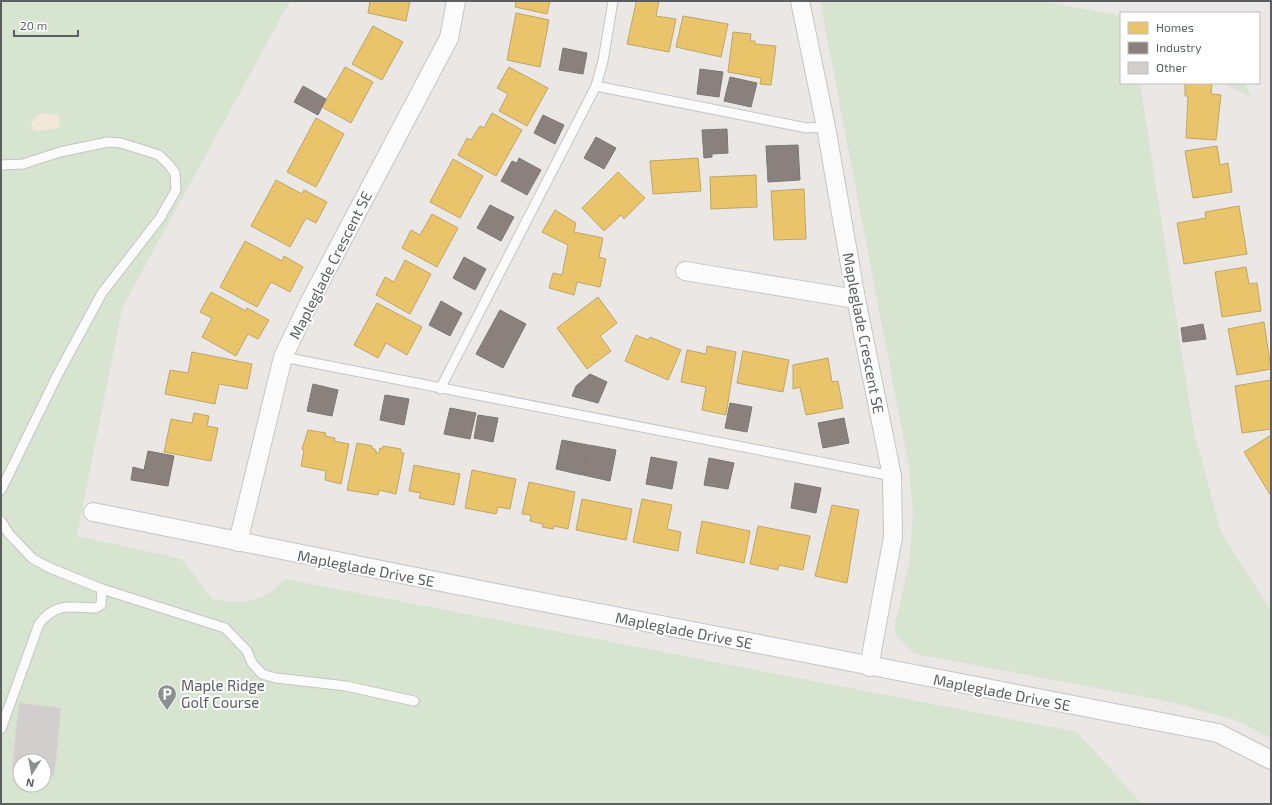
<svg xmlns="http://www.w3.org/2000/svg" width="1272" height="805" viewBox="0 0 1272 805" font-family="'Exo 2',sans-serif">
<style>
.green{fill:#d6e4d0;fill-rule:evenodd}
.sand{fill:#f1e8da}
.homes{fill:#e9c46a;stroke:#bea668}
.industry{fill:#8a817c;stroke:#7c7774}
.building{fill:#d1cecd;stroke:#d9d6d4}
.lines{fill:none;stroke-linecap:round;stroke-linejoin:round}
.lane-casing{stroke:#c4c5c4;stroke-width:11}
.street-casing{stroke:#c4c5c4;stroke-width:20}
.lane{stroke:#fcfbfb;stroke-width:9}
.street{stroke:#fcfbfb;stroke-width:18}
.labels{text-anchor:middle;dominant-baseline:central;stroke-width:4;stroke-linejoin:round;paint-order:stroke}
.street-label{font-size:15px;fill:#5b5f62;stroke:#fff}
.poi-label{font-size:15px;fill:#5b5f62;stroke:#fff;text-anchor:start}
</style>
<rect width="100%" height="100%" fill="#eae7e4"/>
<g class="green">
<path d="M1,1H290L122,308L77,536L182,559L212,599C242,605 263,603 285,579L1077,732L1142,804H1ZM20,761H44V785H20Z"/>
<polygon points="820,1 1043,1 1121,16 1121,83 1140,83 1194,432 1221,532 1271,611 1271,738 1238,721 1171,702 915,654 896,636 895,626 910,558 913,513 909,467"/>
<polygon points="1223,83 1245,83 1251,97"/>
</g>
<path class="sand" d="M46,113L59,116L60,124L58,128L39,131L32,129C30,119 38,114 46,113Z"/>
<g class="homes">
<polygon points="370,1 410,1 406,21 368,13"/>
<polygon points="516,1 550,1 547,14 515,7"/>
<polygon points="634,1 659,1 656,16 676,19 669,52 627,44 636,3"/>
<polygon points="516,13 549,20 540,67 507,60"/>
<polygon points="683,16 728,24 721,57 676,47"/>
<polygon points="373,26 403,42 382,80 352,64"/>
<polygon points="733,32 751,34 750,41 755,41 755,44 776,46 771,85 760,84 761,78 728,72"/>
<polygon points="345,67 373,82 351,123 322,107"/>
<polygon points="509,67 548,88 527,126 499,111 508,94 497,88"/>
<polygon points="1185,83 1212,83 1211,94 1221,95 1216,140 1186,138 1188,96 1185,96"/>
<polygon points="492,113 522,130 496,176 458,155 467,138 471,140 480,126 484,128"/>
<polygon points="316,118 344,134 316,187 287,172"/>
<polygon points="1217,146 1220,165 1228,163 1232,192 1193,198 1185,151"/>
<polygon points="698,158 701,191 653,194 650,161"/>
<polygon points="453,159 483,176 460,218 430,202"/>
<polygon points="618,172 645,198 624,219 621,215 604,231 582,208"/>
<polygon points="756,175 757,207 711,209 710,177"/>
<polygon points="276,180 302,194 304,190 327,202 316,223 306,218 290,247 251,226"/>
<polygon points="804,189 806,239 774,240 771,191"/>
<polygon points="1239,206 1247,254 1184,264 1177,223 1206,218 1205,212"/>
<polygon points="555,210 576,223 574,232 603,238 599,257 606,259 600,287 577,282 574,295 549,288 553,273 562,275 568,245 542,232"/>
<polygon points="432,214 458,228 437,267 402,248 411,230 420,235"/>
<polygon points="245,241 282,261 284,256 303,267 290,292 271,282 257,307 220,287"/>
<polygon points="405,260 431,274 410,314 376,295 385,277 394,282"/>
<polygon points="1246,267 1249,284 1257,283 1261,311 1222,317 1215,272"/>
<polygon points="211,292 246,311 247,308 269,320 258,339 248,334 236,356 202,337 212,318 200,312"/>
<polygon points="598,297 617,323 600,336 611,351 587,369 557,328"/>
<polygon points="377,303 422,327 407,355 386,343 378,358 354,345"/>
<polygon points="1264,322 1271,369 1237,375 1228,329"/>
<polygon points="636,335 648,340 650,337 681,350 668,380 625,361"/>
<polygon points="707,346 736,352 726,415 702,410 706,387 681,382 687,350 706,354"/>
<polygon points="743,351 789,360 783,392 737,383"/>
<polygon points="192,352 252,364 247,389 219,384 215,404 165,394 170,370 188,373"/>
<polygon points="828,358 832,382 838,381 843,408 806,415 800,387 793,389 793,365"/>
<polygon points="1271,380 1271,429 1242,433 1235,386"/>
<polygon points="194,413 209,416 207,426 218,428 211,461 164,452 171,419 192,423"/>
<polygon points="308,430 326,433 325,436 335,438 334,441 349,444 341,484 325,480 326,471 301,466 304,451 302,449"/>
<polygon points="1271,435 1271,496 1244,452"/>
<polygon points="357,443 372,446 372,448 376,450 376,453 379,453 380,448 382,449 383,446 401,449 401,453 404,453 396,494 379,490 378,495 347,490"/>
<polygon points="414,465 460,474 454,505 419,498 421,493 409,491"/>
<polygon points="472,470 516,479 510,509 498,507 496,514 465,508"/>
<polygon points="529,482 575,492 568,529 554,526 553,529 542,527 543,524 530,521 531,515 522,514"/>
<polygon points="582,499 632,509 626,540 576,530"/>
<polygon points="642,499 672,505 667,529 681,532 678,551 633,542"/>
<polygon points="832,505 859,510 847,583 815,576"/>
<polygon points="702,521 750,531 744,563 696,553"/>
<polygon points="758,526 810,536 803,570 779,565 778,570 750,564"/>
</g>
<g class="industry">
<polygon points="563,48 587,53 583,74 559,70"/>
<polygon points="700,69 723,72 719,97 697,94"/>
<polygon points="730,77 757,83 751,107 724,101"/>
<polygon points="303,86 326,99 318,115 294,102"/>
<polygon points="543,115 564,125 555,144 534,133"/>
<polygon points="727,129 728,153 712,154 712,157 704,158 702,130"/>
<polygon points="596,137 616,148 604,169 584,158"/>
<polygon points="798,145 800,180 768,182 766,146"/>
<polygon points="519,158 541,170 527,195 501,181 512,161 517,163"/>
<polygon points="490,205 514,217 501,241 477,228"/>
<polygon points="464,257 486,269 475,290 453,278"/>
<polygon points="441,301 462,313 450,336 429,325"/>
<polygon points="500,310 526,324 503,368 476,354"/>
<polygon points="1203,324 1206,339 1183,342 1181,328"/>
<polygon points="590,374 607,382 598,403 572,396 576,386"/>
<polygon points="313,384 338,390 332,416 307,411"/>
<polygon points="385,395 409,399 404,425 380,420"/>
<polygon points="730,403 752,407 747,432 725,428"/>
<polygon points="450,408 476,413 470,439 444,434"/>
<polygon points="478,415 498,418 493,442 474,438"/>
<polygon points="844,418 849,443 823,448 818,423"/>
<polygon points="562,440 588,445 582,475 556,469"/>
<polygon points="589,445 616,450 610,481 583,475"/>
<polygon points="148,451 174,456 168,486 131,480 133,467 144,470"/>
<polygon points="651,457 677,462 672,489 646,484"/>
<polygon points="709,458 734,463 728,489 704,485"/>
<polygon points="795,483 821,488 816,513 791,508"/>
</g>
<polygon class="building" points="19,703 61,708 54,776 44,775 44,761 20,761 20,772 12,771"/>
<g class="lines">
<g class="lane-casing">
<g id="lane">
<polyline points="596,86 807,128 826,127"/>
<polyline points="1,165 23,164 60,152 108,142 121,143 159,155 169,165 175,173 176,190 160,218 102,293 58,374 1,490"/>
<polyline points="283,357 892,476"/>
<polyline points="440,389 596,86 603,61 613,1"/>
<polyline points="1,521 9,534 33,559 50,568 102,589 225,628 247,651 252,663 262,674 276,678 346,686 414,701"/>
<path d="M1,729L39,624C56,602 71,607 96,608L101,605L102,589"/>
</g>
</g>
<g class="street-casing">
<g id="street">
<polyline points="800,1 826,127 856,299 892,476 893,537 869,667"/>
<polyline points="685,271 856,299"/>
<polyline points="93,512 501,594 1218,733 1271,760"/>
<polyline points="238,542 283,357 308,305 449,38 456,1"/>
</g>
</g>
<use href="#lane" class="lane"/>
<use href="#street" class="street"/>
</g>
<defs>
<g id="parking-pin" transform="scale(1)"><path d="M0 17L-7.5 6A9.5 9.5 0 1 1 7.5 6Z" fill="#8d8f90" stroke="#fff"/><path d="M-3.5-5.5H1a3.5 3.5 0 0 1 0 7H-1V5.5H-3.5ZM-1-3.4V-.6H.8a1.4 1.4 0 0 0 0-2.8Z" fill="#fff"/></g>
</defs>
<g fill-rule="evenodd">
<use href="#parking-pin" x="167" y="694"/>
</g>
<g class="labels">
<g class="street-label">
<text transform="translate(330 265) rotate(-63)">Mapleglade Crescent SE</text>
<text transform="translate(864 333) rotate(79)">Mapleglade Crescent SE</text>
<text transform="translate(366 568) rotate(11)">Mapleglade Drive SE</text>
<text transform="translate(684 630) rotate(11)">Mapleglade Drive SE</text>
<text transform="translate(1002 692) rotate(11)">Mapleglade Drive SE</text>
</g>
<g class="poi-label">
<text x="181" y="685">Maple Ridge<tspan x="181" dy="17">Golf Course</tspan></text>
</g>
</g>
<rect width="1272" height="805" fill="none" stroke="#5b5f62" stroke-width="4"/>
<rect x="1120" y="12" width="140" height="72" fill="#ffffff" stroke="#bdbfc0"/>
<rect x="1128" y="22" width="20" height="12" fill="#e9c46a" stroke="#bdbfc0"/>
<text x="1156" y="32" font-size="12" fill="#5b5f62">Homes</text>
<rect x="1128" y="42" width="20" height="12" fill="#8a817c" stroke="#bdbfc0"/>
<text x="1156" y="52" font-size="12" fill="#5b5f62">Industry</text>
<rect x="1128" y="62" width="20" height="12" fill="#d1cecd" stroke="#bdbfc0"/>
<text x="1156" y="72" font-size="12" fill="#5b5f62">Other</text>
<g transform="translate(32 773) rotate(191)"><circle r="19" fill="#ffffff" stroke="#bdbfc0"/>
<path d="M0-3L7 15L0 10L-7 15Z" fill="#8d8f90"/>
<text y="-6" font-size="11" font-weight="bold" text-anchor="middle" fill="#5b5f62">N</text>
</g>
<path d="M14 30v6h64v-6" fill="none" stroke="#5b5f62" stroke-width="2"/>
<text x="20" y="30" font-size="12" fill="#5b5f62" stroke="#ffffff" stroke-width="3" paint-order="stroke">20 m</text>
</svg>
